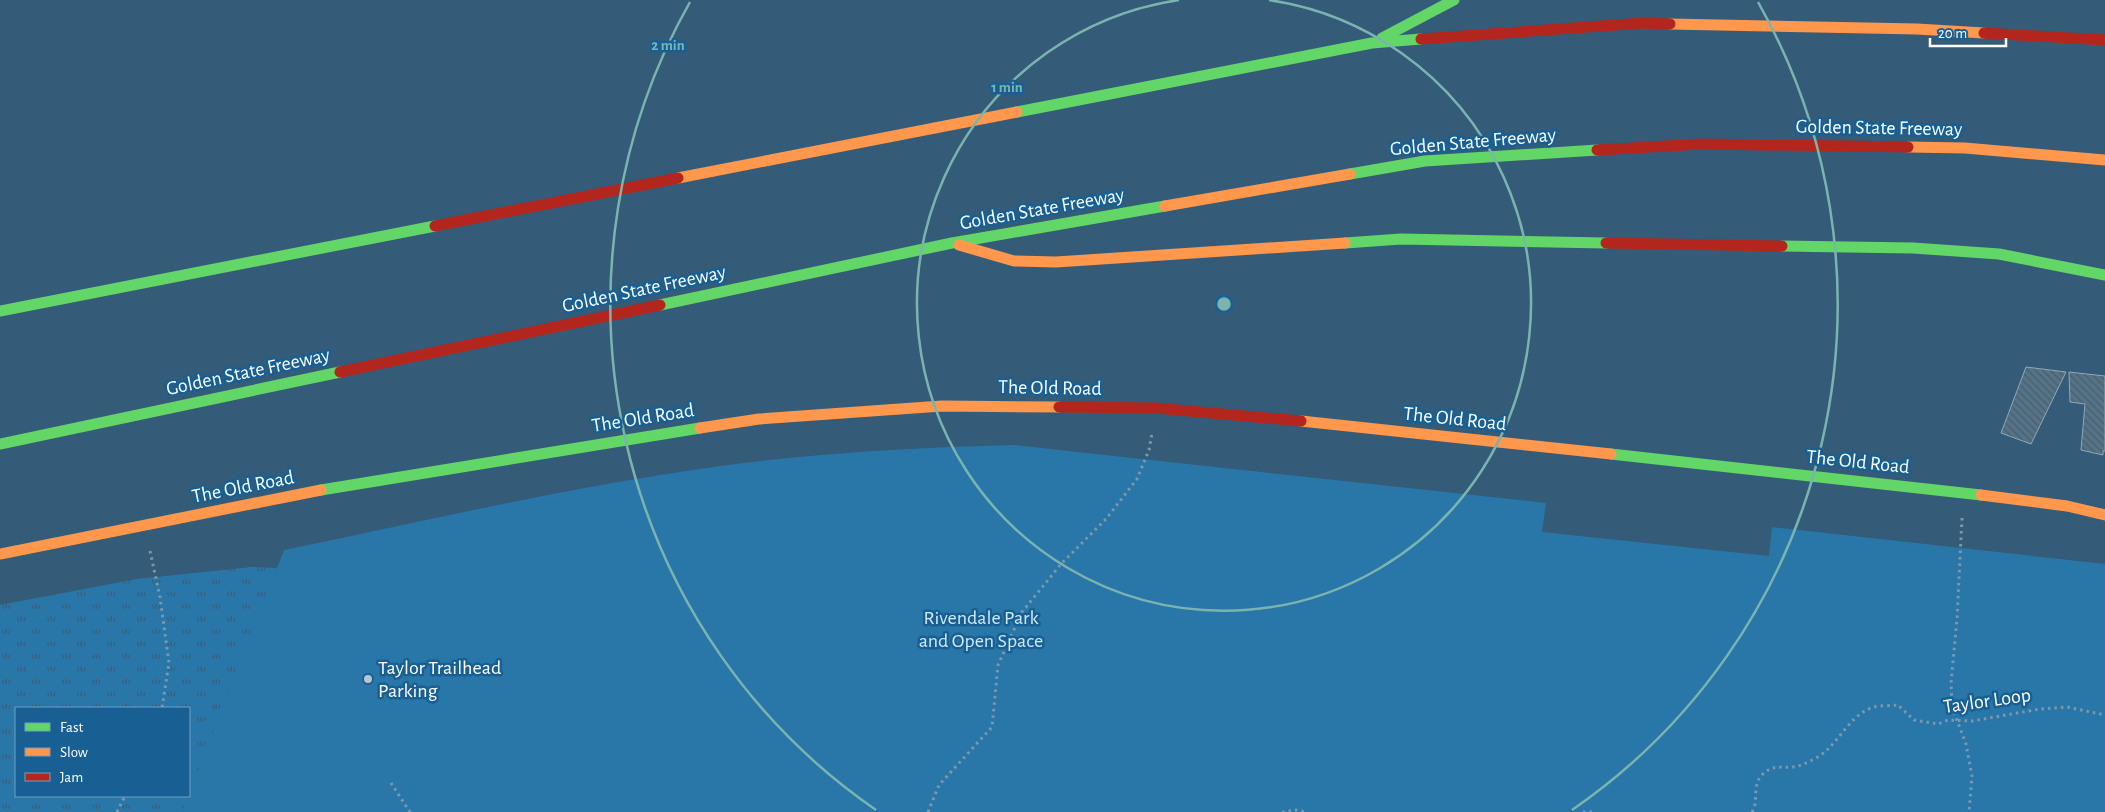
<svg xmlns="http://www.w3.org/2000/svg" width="2105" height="812" viewBox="0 0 2105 812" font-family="'Alegreya Sans',sans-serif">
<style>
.grass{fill:url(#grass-tufts);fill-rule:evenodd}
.park{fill:#2976a9}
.building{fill:url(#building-back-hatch);stroke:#92a8b8}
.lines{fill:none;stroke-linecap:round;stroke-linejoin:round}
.path{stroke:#7d98ab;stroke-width:3;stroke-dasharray:2.5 4;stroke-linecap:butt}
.fast{stroke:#63d668;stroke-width:11}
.slow{stroke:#ff974d;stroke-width:11}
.jam{stroke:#b3261e;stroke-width:11}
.ring{fill:none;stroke:#7bb4af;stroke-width:2.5}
.poi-dot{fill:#b8c6d0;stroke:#186094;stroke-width:2}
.labels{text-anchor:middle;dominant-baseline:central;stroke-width:5;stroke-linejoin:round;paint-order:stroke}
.street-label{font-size:20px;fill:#fff;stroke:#186094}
.park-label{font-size:20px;fill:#d0eafb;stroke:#186094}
.poi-label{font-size:20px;fill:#fff;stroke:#186094;text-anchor:start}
.centre{fill:#7bb4af;stroke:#186094;stroke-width:2.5}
.ring-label{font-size:15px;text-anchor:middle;font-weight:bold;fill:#7bb4af;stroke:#186094;stroke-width:5;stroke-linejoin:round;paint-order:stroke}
</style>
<defs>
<pattern id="grass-tufts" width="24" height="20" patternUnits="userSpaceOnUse" patternTransform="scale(1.25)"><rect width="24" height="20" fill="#2976a9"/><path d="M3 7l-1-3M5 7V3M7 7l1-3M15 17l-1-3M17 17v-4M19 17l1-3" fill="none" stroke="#3c5f76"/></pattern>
<pattern id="building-back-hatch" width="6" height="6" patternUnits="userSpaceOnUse" patternTransform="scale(1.25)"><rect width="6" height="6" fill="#537388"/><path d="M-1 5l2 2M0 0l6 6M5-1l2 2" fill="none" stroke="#4f5c64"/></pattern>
</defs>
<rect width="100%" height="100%" fill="#345c78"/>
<path class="grass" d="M252,567L315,570L352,812H0V605L137,579ZM16,708H189V796H16Z"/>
<path class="park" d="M1014,445L1546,503L1542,532L1769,556L1772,527L2105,564V812H182L284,550C411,524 538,494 667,474C782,455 897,448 1014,445Z"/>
<g class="building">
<polygon points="2026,367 2066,372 2031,444 2001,433"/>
<polygon points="2069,372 2105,376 2105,451 2103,451 2103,455 2081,450 2085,404 2070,402"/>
</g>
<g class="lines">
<g class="path">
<polyline points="1962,518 1957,619 1951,683 1952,707 1966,744 1972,776 1969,812"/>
<polyline points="150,551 160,597 169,663 162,708"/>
<polyline points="391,783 410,812"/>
<polyline points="117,812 125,796"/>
<polyline points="928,812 939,785 992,727 998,665 1022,612 1061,564 1106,519 1137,479 1149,450 1152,433"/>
<polyline points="1282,812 1297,810 1307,812"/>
<polyline points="1583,812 1596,812"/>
<path d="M1752,812C1759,801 1752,787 1761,776C1774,761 1787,771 1801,765C1809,762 1821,756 1827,750C1841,737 1852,715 1871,708C1879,705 1890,706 1898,705L1914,720L1938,724L1948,720L1972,721L2040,709L2067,707L2105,715"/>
</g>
<g class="fast">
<polyline points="1382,38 1454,0"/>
<polyline points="1017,112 1372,43 1421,39"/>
<polyline points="1350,174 1425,161 1597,150"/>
<polyline points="1345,243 1401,239 1606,243"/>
<polyline points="1782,246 1913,248 1999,254 2105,275"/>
<polyline points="660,305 952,243 1165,206"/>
<polyline points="0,311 435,226"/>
<polyline points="0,444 340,372"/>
<polyline points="1611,454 1981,495"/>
<polyline points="321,490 700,428"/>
</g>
<g class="slow">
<polyline points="1670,24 1917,29 1984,33"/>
<polyline points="1908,147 1965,148 2105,160"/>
<polyline points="678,178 1017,112"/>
<polyline points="1165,206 1350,174"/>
<polyline points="959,245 1014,261 1056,262 1345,243"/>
<polyline points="1301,421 1611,454"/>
<polyline points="700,428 759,419 942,406 1059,407"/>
<polyline points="1981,495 2067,506 2105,515"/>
<polyline points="0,554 321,490"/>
</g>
<g class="jam">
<polyline points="1984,33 2105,40"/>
<polyline points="1421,39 1643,23 1670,24"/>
<polyline points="1597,150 1701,144 1908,147"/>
<polyline points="435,226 678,178"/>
<polyline points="1606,243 1782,246"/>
<polyline points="340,372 660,305"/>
<polyline points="1059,407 1156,408 1301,421"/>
</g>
</g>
<g class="ring">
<path d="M1269 0A307 307 0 1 1 1179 0"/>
<path d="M876 810A614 614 0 0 1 690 2M1758 2A614 614 0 0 1 1572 810"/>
</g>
<circle class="poi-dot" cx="368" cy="679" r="5"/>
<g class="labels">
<g class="street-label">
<text transform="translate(1879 128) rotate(1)">Golden State Freeway</text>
<text transform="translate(1473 142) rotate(-5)">Golden State Freeway</text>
<text transform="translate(1042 209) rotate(-10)">Golden State Freeway</text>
<text transform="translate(644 289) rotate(-12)">Golden State Freeway</text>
<text transform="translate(248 372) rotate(-12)">Golden State Freeway</text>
<text transform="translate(1050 388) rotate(1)">The Old Road</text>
<text transform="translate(643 418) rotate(-9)">The Old Road</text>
<text transform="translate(1455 419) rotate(6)">The Old Road</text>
<text transform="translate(1858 462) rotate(6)">The Old Road</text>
<text transform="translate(243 487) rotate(-11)">The Old Road</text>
<text transform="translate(1987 701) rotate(-8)">Taylor Loop</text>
</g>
<g class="park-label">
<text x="981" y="618">Rivendale Park<tspan x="981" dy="23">and Open Space</tspan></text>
</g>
<g class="poi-label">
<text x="378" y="668">Taylor Trailhead<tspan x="378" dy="23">Parking</tspan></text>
</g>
</g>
<circle cx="1224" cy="304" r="8" class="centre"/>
<g class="ring-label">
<text x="668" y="50">2 min</text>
<text x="1007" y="92">1 min</text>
</g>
<rect x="15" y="707" width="175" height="90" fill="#186094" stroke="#74a0bf"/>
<rect x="25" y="723" width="25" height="8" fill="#63d668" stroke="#74a0bf"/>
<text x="60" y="732" font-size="15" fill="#ffffff">Fast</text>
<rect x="25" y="748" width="25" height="8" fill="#ff974d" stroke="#74a0bf"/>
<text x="60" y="757" font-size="15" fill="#ffffff">Slow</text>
<rect x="25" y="773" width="25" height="8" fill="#b3261e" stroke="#74a0bf"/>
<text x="60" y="782" font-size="15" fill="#ffffff">Jam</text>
<path d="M1930 38v8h76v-8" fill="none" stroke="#ffffff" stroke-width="2.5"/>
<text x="1938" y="38" font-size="15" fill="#ffffff" stroke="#186094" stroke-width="4" paint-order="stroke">20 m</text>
</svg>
